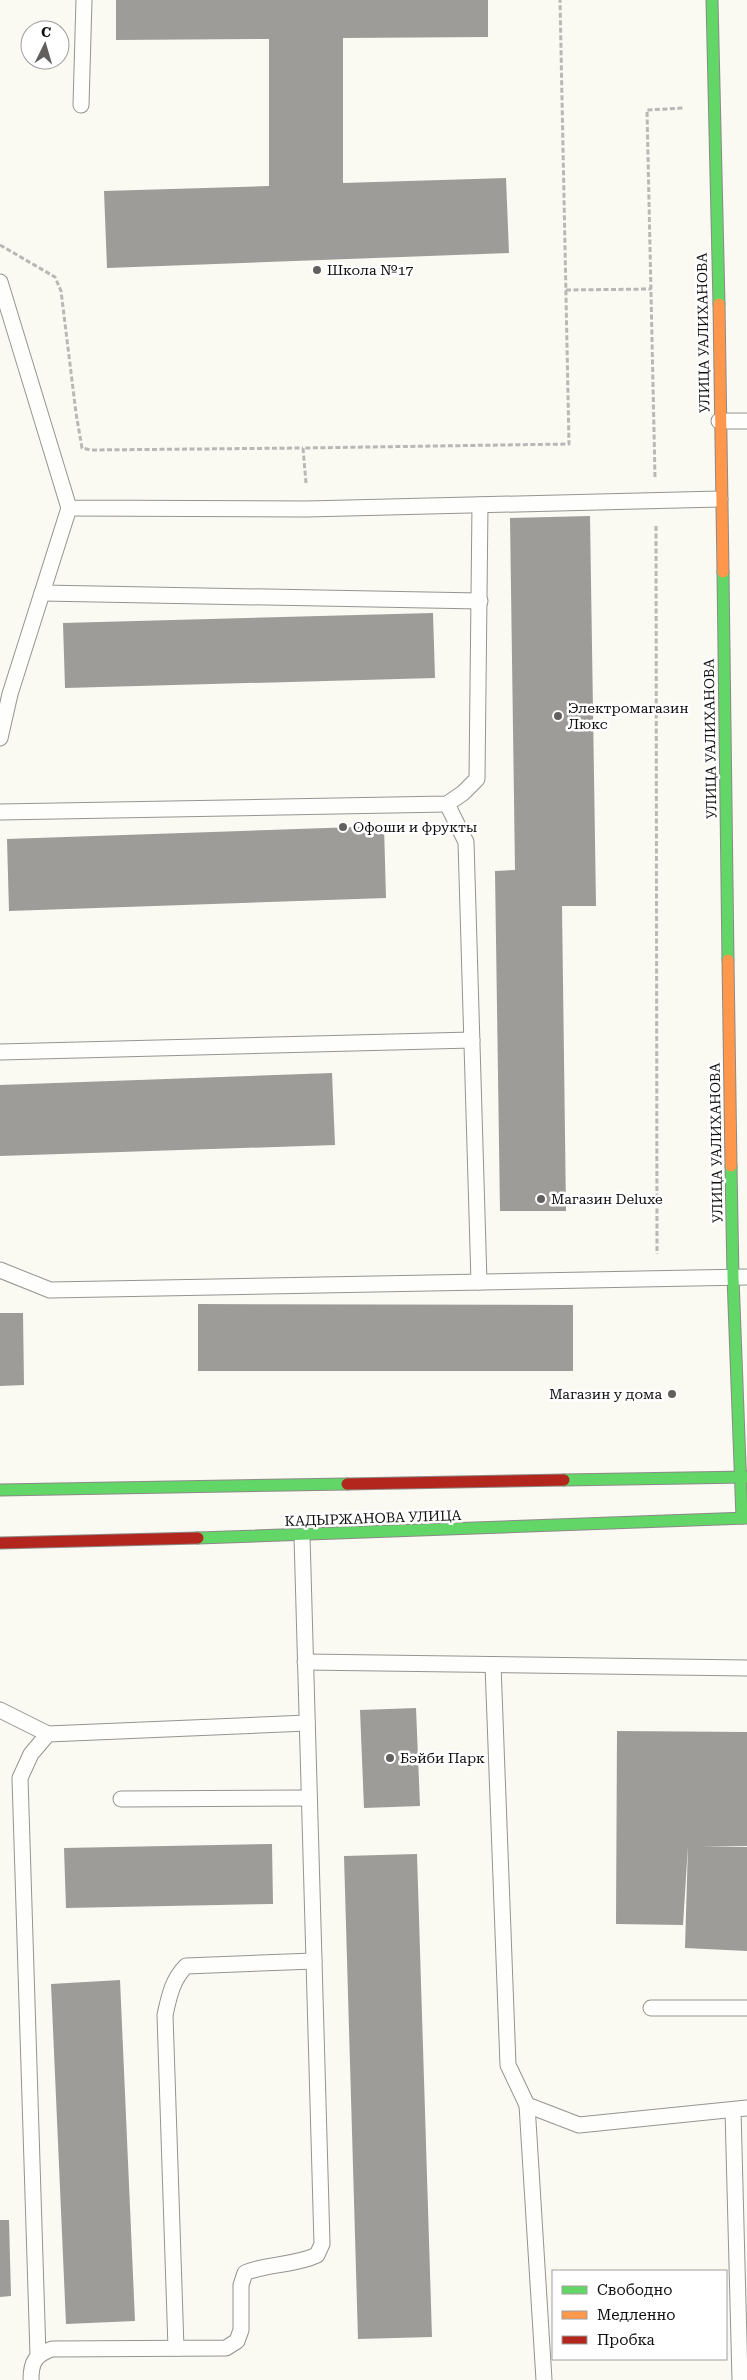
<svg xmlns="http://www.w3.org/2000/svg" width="747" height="2380" viewBox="0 0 747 2380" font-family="'Roboto Serif',serif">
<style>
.building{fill:#9e9c98}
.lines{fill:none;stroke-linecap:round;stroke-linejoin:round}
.lane-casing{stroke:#949491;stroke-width:17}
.fast-casing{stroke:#8b8a87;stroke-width:13}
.slow-casing{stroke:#8b8a87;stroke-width:13}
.jam-casing{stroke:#8b8a87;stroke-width:13}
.path{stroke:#b8b8b6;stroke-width:3;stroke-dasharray:5 2.5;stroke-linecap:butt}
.lane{stroke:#fefefd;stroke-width:15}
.fast{stroke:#63d668;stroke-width:11}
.slow{stroke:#ff974d;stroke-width:11}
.jam{stroke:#b3261e;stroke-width:11}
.poi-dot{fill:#61605e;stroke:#fff;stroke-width:2}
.labels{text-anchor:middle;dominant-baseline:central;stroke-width:5;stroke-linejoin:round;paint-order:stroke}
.poi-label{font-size:14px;fill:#0e0e0e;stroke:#fff;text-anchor:start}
.street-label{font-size:14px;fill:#0e0e0e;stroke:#fff}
</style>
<rect width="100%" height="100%" fill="#faf9f2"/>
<g class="building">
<polygon points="116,0 488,0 488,37 343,38 343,183 506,178 509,253 107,268 104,191 269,186 269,39 116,40"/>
<polygon points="590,516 596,906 562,906 566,1211 500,1211 495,871 515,870 510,518"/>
<polygon points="433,613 435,678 65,688 63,623"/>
<polygon points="384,826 386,898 9,911 7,839"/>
<polygon points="332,1073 335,1145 0,1156 0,1085"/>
<polygon points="198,1304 573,1305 573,1371 198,1371"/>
<polygon points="0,1313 23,1313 24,1385 0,1386"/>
<polygon points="416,1708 420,1806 364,1808 360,1710"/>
<polygon points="617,1731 747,1732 747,1846 702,1846 747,1847 747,1951 685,1948 688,1845 683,1925 616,1924"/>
<polygon points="272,1844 273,1904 66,1908 64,1848"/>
<polygon points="417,1854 432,2337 358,2339 344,1856"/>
<polygon points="120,1980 135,2321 66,2324 51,1984"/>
<polygon points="0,2220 9,2220 11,2296 0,2297"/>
</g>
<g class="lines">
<g class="lane-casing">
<g id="lane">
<polyline points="81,105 84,0"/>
<polyline points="0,282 69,508 307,509 720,499"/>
<polyline points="719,421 747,421"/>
<polyline points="42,593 480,601"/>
<polyline points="0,738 10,694 69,508"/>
<polyline points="447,804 466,842 479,1282"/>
<polyline points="0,812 447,804 463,793 477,779 480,505"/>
<polyline points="0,1052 472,1040"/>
<polyline points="0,1270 50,1290 747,1277"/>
<polyline points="305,1662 747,1668"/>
<polyline points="493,1665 508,2065 527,2105 579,2125 747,2108"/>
<polyline points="0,1710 48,1734"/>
<polyline points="121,1799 309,1798"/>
<polyline points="651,2008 747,2008"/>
<polyline points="527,2105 544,2380"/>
<polyline points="733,2110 740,2380"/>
<path d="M176,2348L165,2015C169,1997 172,1980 186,1966L314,1961"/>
<polyline points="38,2355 20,1778 31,1754 48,1734 307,1723"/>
<path d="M31,2380C31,2362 35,2355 52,2349L226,2348L237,2341L241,2330V2285L245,2273C268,2263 294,2266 317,2255L322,2244L302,1536"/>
</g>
</g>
<g class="fast-casing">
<g id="fast">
<polyline points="712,0 719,304"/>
<polyline points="723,572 728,960"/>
<polyline points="731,1166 733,1277 742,1518"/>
<polyline points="564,1480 747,1477"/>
<polyline points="0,1490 347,1484"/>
<polyline points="198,1538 747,1518"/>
</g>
</g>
<g class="slow-casing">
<g id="slow">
<polyline points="719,304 723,572"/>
<polyline points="728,960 731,1166"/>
</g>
</g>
<g class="jam-casing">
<g id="jam">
<polyline points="347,1484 564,1480"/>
<polyline points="0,1543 198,1538"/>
</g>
</g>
<g class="path">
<polyline points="0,245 55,277 61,291 76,413 82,448 91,450 303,448"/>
<polyline points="566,290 651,289"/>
<polyline points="655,477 647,110 684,108"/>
<polyline points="306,483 303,448 569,444 560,0"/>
<polyline points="656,526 657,1254"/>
</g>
<use href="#lane" class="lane"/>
<use href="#fast" class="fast"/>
<use href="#slow" class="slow"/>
<use href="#jam" class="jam"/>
</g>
<g class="poi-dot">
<circle cx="317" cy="270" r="5"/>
<circle cx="558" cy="716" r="5"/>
<circle cx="343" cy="827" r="5"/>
<circle cx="541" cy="1199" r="5"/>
<circle cx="672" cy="1394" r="5"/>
<circle cx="390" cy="1758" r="5"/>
</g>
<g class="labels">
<g class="poi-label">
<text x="327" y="270">Школа №17</text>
<text x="568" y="708">Электромагазин<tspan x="568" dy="16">Люкс</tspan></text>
<text x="353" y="827">Офоши и фрукты</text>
<text x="551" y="1199">Магазин Deluxe</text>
<text x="662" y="1394" text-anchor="end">Магазин у дома</text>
<text x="400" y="1758">Бэйби Парк</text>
</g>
<g class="street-label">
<text transform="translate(703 333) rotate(-91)">УЛИЦА УАЛИХАНОВА</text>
<text transform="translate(710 739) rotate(-91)">УЛИЦА УАЛИХАНОВА</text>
<text transform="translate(716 1143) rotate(-91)">УЛИЦА УАЛИХАНОВА</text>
<text transform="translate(373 1518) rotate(-2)">КАДЫРЖАНОВА УЛИЦА</text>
</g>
</g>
<rect x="552" y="2270" width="175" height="90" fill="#ffffff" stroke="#9f9f9f"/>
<rect x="562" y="2286" width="25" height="8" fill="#63d668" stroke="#9f9f9f"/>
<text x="597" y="2295" font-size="15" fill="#0e0e0e">Свободно</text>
<rect x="562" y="2311" width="25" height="8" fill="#ff974d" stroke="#9f9f9f"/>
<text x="597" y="2320" font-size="15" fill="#0e0e0e">Медленно</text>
<rect x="562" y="2336" width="25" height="8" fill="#b3261e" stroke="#9f9f9f"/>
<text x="597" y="2345" font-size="15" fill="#0e0e0e">Пробка</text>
<g transform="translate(45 45) rotate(5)"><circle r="24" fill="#ffffff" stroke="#9f9f9f"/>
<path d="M0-4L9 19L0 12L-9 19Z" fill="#61605e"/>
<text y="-8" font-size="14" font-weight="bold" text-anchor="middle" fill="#0e0e0e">С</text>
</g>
</svg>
